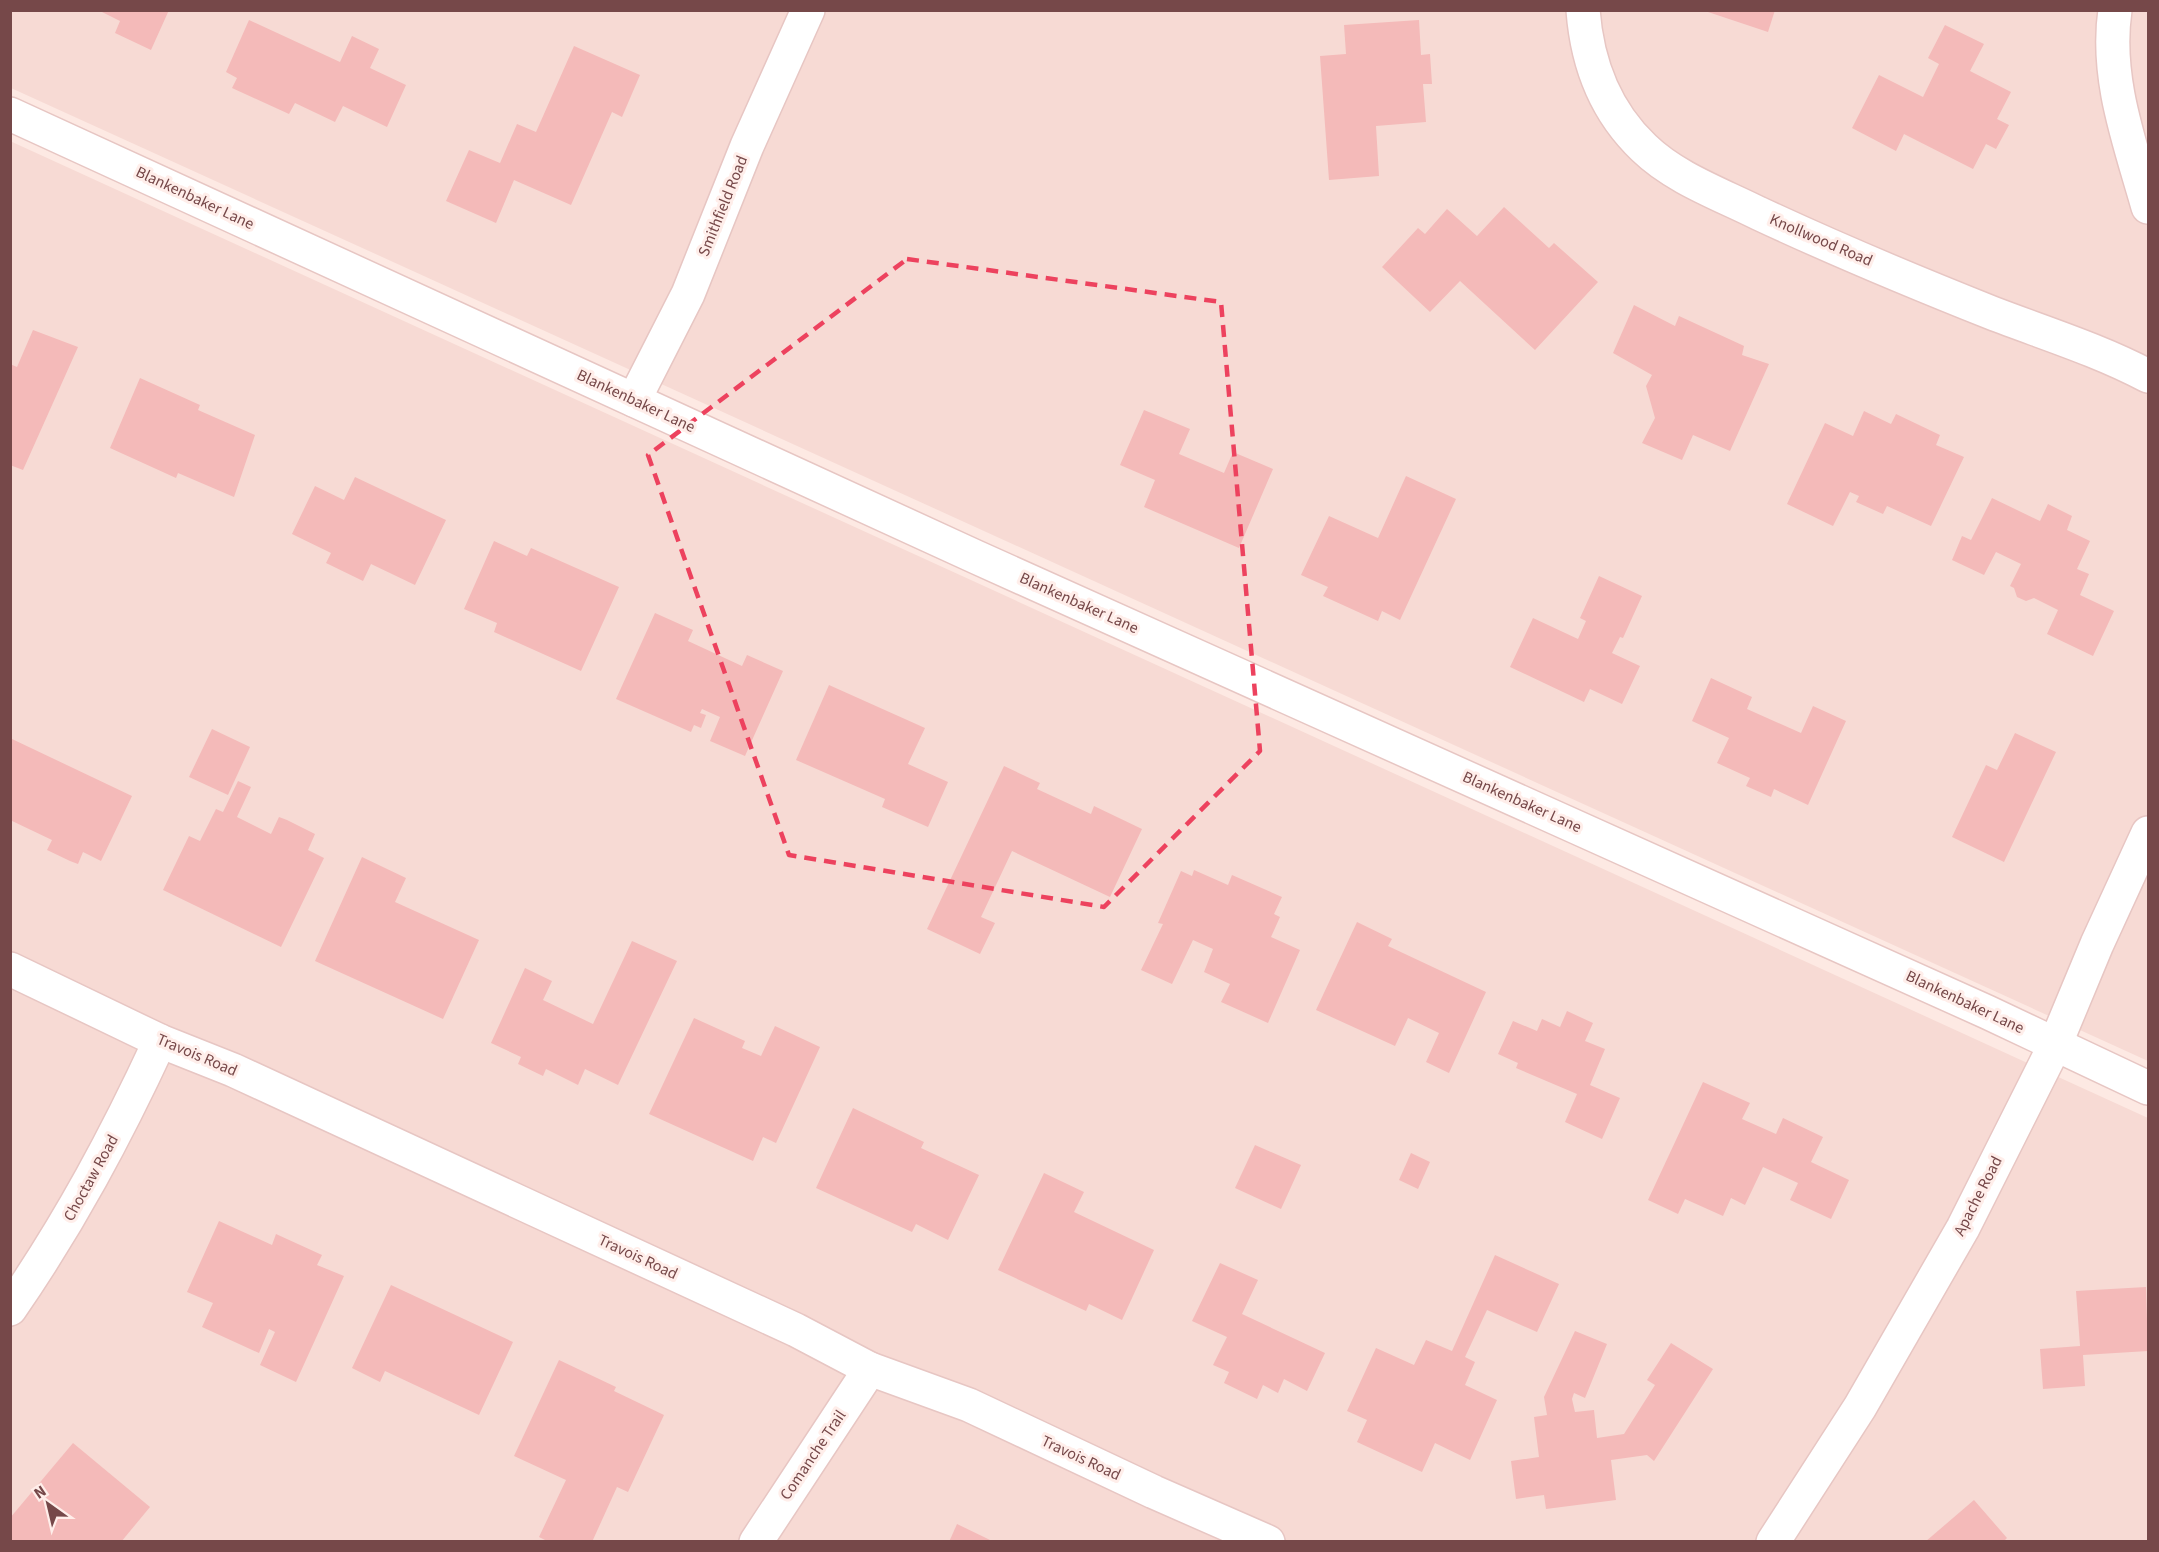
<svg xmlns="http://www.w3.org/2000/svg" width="2159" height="1552" viewBox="0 0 2159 1552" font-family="'Source Sans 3',sans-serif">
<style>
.residential{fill:#f7dad4}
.building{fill:#f4bab9}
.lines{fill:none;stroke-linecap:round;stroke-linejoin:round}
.minor-casing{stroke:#e7c6c3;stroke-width:36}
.tertiary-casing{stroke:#e7c6c3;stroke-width:36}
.minor{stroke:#fff;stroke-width:33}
.tertiary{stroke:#fff;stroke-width:33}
.marked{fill:none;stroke:#ed425e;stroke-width:4.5;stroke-dasharray:12 8;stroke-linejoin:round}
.labels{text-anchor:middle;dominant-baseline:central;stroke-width:6;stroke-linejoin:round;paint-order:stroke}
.street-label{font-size:16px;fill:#764849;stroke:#ffeeea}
</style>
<rect width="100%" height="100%" fill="#fde9e3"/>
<g class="residential">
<polygon points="11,10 2148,11 2148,1061 11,88"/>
<polygon points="10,141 2148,1118 2148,1541 11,1541"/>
</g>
<g class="building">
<polygon points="98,10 169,10 151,50 115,33 120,21"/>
<polygon points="1702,10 1775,10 1768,32"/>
<polygon points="249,20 340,62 352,36 379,49 370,68 406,85 387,127 343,106 335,122 295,103 289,114 232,88 237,78 226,72"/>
<polygon points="1419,20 1421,55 1430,54 1432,84 1423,84 1426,122 1376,126 1379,176 1329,180 1320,56 1346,54 1344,25"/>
<polygon points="1945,25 1984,44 1970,71 2011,92 1997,119 2009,125 1996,149 1986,144 1973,169 1904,134 1896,151 1852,128 1879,75 1923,97 1939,64 1928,58"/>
<polygon points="574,46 640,75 622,117 612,112 571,205 514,180 496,223 446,201 469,150 500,163 517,124 536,132"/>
<polygon points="1504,207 1549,248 1554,243 1598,282 1535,350 1460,281 1430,312 1382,267 1418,228 1425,234 1447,209 1477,236"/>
<polygon points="1634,305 1675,326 1679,316 1742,345 1744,346 1742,355 1769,364 1730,451 1693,435 1682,460 1642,443 1655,418 1646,386 1652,375 1613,353"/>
<polygon points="33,330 78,347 23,470 10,465 10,364 17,367"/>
<polygon points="140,378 200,405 198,410 255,435 234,497 178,473 176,478 110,448"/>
<polygon points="1144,410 1190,429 1179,454 1224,473 1233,452 1273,469 1239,548 1144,507 1155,480 1120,465"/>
<polygon points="1864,411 1891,424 1896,414 1940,435 1936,445 1964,457 1931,526 1887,506 1883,514 1856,502 1859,496 1850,492 1833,526 1787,504 1825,423 1853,436"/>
<polygon points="1406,476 1456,499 1400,620 1382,611 1378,621 1323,596 1328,587 1301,575 1329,516 1378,538"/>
<polygon points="355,477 446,520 415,585 371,564 363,581 326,563 331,553 292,534 315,486 344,500"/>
<polygon points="1992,498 2040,521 2048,504 2072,516 2067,530 2090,541 2077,569 2089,574 2080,595 2114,611 2093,656 2047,634 2058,610 2034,598 2026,601 2017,597 2014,588 2010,586 2021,564 1996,552 1984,575 1952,560 1962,536 1971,540"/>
<polygon points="494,541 527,556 531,548 619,587 581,671 494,632 497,623 464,609"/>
<polygon points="1599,576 1642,596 1623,638 1620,637 1612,653 1640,666 1622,704 1590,689 1584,702 1510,667 1533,618 1578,639 1586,621 1580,618"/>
<polygon points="655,613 693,630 688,641 742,666 747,655 783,671 745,756 710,741 720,717 702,709 700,713 706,715 701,728 694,725 691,732 616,699"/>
<polygon points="1711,678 1752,697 1747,709 1801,733 1813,706 1846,721 1808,805 1774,789 1771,797 1746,786 1750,778 1717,763 1729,738 1692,721"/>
<polygon points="829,685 925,728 908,764 948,782 928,827 882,807 885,799 796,760"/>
<polygon points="212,729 250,747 228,795 189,777"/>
<polygon points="2015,733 2056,752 2004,862 1952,837 1986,765 1997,770"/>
<polygon points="12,739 132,796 101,861 83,852 78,864 70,861 47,850 52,840 10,820"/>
<polygon points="1004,766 1040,783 1037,789 1091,814 1094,806 1142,829 1110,897 1012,851 981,917 995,923 980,954 927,929"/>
<polygon points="238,781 251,787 237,817 271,834 279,817 287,820 315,834 308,850 324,858 281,947 163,890 189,836 200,841 216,809 223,812"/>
<polygon points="362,857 406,878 395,902 479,940 443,1019 315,961"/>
<polygon points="1194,870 1228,885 1232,875 1282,897 1274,914 1280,917 1271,937 1300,950 1268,1023 1221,1002 1230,984 1204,972 1213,949 1193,940 1172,984 1141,970 1163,924 1158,923 1181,871 1192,876"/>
<polygon points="1357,922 1392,939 1388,946 1486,992 1449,1073 1426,1062 1439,1033 1408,1018 1395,1046 1316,1010"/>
<polygon points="632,941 677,961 618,1085 585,1069 578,1085 546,1069 543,1076 518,1064 521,1057 491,1043 525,968 552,981 543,1000 593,1024"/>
<polygon points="1567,1011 1593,1023 1585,1041 1605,1049 1590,1085 1620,1098 1602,1139 1565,1122 1577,1094 1516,1068 1518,1063 1498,1054 1513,1021 1537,1031 1542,1019 1560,1027"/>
<polygon points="694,1018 745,1041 742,1048 761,1056 775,1026 820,1047 776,1143 763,1137 753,1161 649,1114"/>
<polygon points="1703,1082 1750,1103 1742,1119 1776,1134 1783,1118 1823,1137 1811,1162 1849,1180 1831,1219 1790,1200 1798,1183 1763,1167 1745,1205 1731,1198 1723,1216 1685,1199 1678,1214 1648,1200"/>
<polygon points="853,1108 924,1142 921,1148 979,1175 948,1240 916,1224 912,1232 816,1188"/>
<polygon points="1255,1145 1301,1165 1281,1209 1235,1188"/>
<polygon points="1411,1153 1430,1162 1418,1189 1399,1180"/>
<polygon points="1044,1173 1084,1192 1074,1212 1154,1250 1122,1320 1089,1304 1086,1311 998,1270"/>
<polygon points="219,1221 272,1245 276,1234 322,1255 317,1265 344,1276 296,1382 260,1365 275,1332 269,1329 259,1353 202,1327 213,1303 187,1292"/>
<polygon points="1495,1255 1559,1284 1537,1332 1487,1310 1465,1357 1475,1362 1465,1385 1497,1400 1470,1460 1435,1443 1422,1472 1357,1442 1367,1420 1347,1411 1376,1348 1414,1365 1426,1340 1452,1351"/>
<polygon points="1220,1263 1258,1280 1242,1314 1325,1353 1307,1391 1284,1379 1278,1393 1263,1385 1257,1399 1224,1383 1229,1372 1213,1365 1227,1337 1192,1321"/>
<polygon points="391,1285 513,1342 479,1415 385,1371 380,1382 352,1368"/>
<polygon points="2146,1287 2148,1351 2083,1355 2085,1386 2043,1389 2040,1349 2080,1346 2076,1291"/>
<polygon points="1575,1331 1607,1344 1585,1398 1574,1393 1572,1399 1575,1412 1594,1410 1597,1438 1624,1434 1655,1385 1647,1380 1671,1343 1713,1369 1654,1461 1647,1455 1611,1460 1616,1500 1546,1509 1544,1495 1516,1499 1511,1461 1539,1457 1534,1417 1547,1415 1544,1397"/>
<polygon points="559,1360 616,1387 614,1391 664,1415 628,1492 617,1487 592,1542 549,1542 539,1537 566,1480 514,1456"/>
<polygon points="73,1443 150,1507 121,1542 10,1542 10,1518"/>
<polygon points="1974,1500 2007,1538 2003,1542 1925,1542"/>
<polygon points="957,1524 986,1538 994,1542 949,1542"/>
</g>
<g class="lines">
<g class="minor-casing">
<g id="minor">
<path d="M1583,10C1587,63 1605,111 1644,148C1675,178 1720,194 1758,213C1835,249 1914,282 1992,313C2044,333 2099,350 2148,376"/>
<path d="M2115,10C2105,78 2130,143 2148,207"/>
<polyline points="634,400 688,294 747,146 808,10"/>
<polyline points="10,969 160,1041 233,1070 796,1330 870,1369 969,1405 1154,1492 1268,1542"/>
<path d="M10,1309C70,1222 116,1136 160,1041"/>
<polyline points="756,1542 870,1369"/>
<polyline points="1773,1542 1860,1407 1963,1228 2055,1045 2097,944 2148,833"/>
</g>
</g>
<g class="tertiary-casing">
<polyline id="tertiary" points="10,114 976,557 1987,1012 2148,1088"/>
</g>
<use href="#minor" class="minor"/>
<use href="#tertiary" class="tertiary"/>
</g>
<path class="marked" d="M907,259L1221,302L1260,751L1104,907L789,855L648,455Z"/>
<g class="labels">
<g class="street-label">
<text transform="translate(195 198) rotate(25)">Blankenbaker Lane</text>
<text transform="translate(723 206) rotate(-68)">Smithfield Road</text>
<text transform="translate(1821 240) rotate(23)">Knollwood Road</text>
<text transform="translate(636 401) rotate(25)">Blankenbaker Lane</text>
<text transform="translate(1079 603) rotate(24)">Blankenbaker Lane</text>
<text transform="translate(1522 802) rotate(24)">Blankenbaker Lane</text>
<text transform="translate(1965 1002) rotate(25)">Blankenbaker Lane</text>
<text transform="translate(197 1055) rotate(23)">Travois Road</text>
<text transform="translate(91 1178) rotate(-61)">Choctaw Road</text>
<text transform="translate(1978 1196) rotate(-63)">Apache Road</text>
<text transform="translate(638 1257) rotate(25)">Travois Road</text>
<text transform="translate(813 1455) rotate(-56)">Comanche Trail</text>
<text transform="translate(1081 1458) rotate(25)">Travois Road</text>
</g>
</g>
<rect width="2159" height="1552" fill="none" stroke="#764849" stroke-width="24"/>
<g transform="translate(48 1504) rotate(326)" stroke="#ffeeea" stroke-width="4.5" paint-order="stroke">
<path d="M0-4.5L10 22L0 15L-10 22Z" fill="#764849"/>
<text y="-9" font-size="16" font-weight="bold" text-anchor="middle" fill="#764849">N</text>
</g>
</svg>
